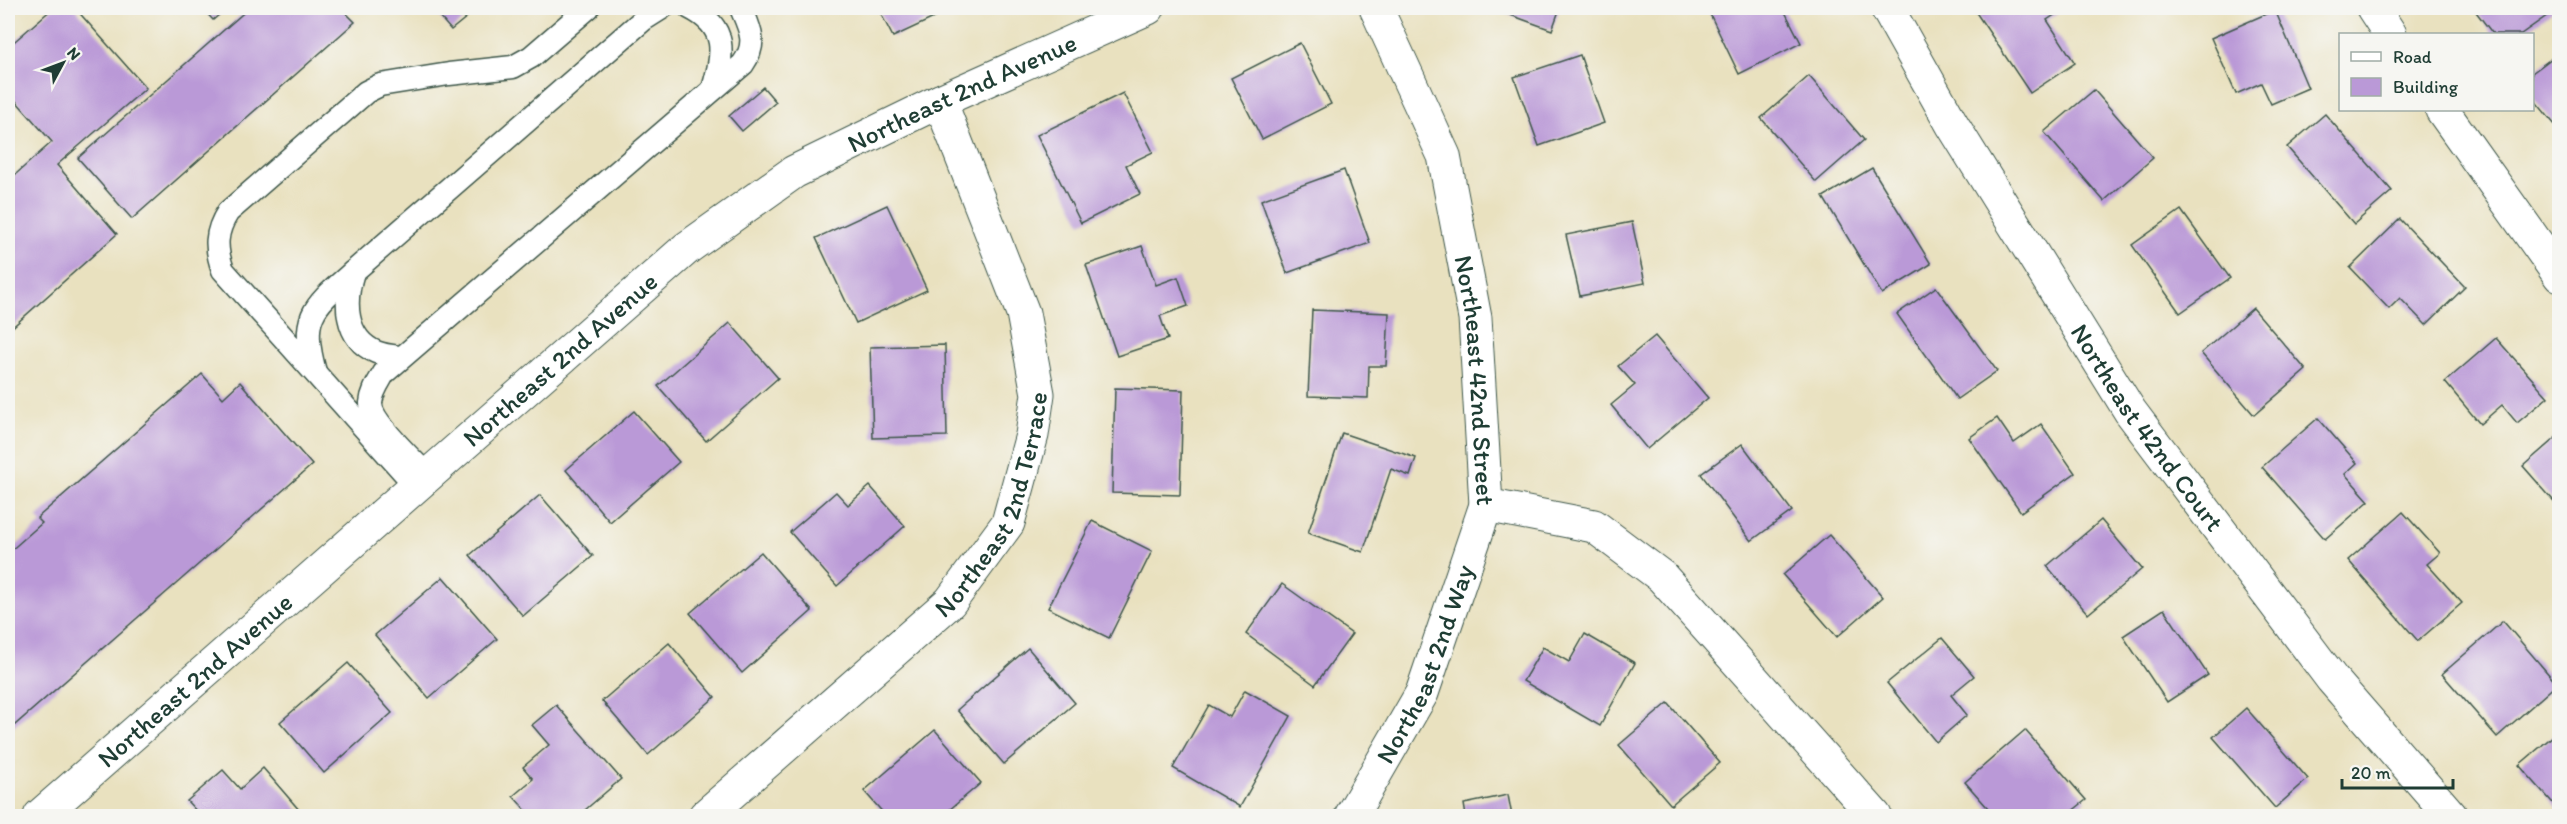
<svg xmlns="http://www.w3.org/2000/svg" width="2567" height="824" viewBox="0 0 2567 824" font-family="Itim,sans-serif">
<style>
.building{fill:#ba99d7}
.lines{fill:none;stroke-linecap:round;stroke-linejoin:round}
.service-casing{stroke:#3d5649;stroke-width:25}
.minor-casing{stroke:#3d5649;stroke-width:35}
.service{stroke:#fff;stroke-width:22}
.minor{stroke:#fff;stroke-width:33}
.labels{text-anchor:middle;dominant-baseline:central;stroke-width:4.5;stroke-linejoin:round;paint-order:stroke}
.street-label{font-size:26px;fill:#1f3d34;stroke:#f6f6f2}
</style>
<rect width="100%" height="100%" fill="#f6f6f2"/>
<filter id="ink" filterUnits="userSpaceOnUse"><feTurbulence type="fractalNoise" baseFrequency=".0167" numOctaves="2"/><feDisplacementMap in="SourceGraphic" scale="12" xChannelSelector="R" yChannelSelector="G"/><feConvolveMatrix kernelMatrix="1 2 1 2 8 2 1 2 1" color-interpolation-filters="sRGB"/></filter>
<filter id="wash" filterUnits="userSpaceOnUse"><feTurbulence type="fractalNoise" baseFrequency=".008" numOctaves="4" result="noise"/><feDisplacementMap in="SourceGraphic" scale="24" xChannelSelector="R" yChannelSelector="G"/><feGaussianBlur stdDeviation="1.35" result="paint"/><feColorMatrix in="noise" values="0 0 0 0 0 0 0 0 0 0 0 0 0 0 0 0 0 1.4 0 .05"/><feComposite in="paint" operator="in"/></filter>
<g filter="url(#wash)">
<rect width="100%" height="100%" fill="#e9e1bf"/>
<g id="blocks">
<g class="building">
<polygon points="53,8 75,8 146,88 57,165 117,234 8,331 8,181 52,142 8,92 8,47"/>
<polygon points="202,8 227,8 213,20"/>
<polygon points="249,8 341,8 355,22 132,219 78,158"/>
<polygon points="432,8 478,8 451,30"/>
<polygon points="878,8 955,8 893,37"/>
<polygon points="1491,8 1560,8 1552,30"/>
<polygon points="1707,8 1783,8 1801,43 1739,74"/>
<polygon points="1973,8 2065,8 2047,20 2075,63 2030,93"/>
<polygon points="2473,8 2558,8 2521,34 2493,34"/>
<polygon points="2275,10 2308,88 2271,104 2261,83 2236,94 2211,38"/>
<polygon points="1300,43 1331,104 1262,139 1231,78"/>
<polygon points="2560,52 2560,131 2532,97 2532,73"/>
<polygon points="1580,55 1604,123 1539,146 1514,77"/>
<polygon points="1809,76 1864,140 1816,182 1761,118"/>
<polygon points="763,87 776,102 742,131 729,116"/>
<polygon points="2094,90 2153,158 2104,201 2044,132"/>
<polygon points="1123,93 1153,152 1126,165 1140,194 1081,223 1037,135"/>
<polygon points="2325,114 2392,191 2354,224 2287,147"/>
<polygon points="1872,168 1931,264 1882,294 1823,197"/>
<polygon points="1344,170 1370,243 1287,273 1261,200"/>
<polygon points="887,205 927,290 856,323 816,238"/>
<polygon points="2181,210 2230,278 2180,313 2132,245"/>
<polygon points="2400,219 2465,287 2426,325 2400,298 2389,309 2350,268"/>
<polygon points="1632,222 1645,283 1580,296 1566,235"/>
<polygon points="1142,246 1156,285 1178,277 1188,306 1160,316 1168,339 1117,356 1086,265"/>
<polygon points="1936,287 1997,371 1957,399 1897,314"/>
<polygon points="2253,308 2306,370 2254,415 2201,353"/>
<polygon points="1312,310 1389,313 1386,366 1369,366 1368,398 1308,396"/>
<polygon points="730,323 778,378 706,441 658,386"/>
<polygon points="1655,336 1708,398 1647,449 1611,405 1635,385 1618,366"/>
<polygon points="2496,338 2548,397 2517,423 2502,405 2480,424 2445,382"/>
<polygon points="945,345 947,436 873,438 870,347"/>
<polygon points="202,374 223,398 240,382 312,465 8,731 8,553 42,523 37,518"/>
<polygon points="1115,388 1183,390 1180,495 1112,493"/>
<polygon points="634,411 679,462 610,522 566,470"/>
<polygon points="1997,418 2014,443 2041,424 2075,473 2021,512 1969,438"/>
<polygon points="2318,418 2357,463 2345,474 2369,501 2325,539 2262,467"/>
<polygon points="1342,433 1416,458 1410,476 1391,469 1363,552 1308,533"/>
<polygon points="2560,434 2560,508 2523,466"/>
<polygon points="1742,444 1792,511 1751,541 1701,474"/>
<polygon points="870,486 905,526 837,586 790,532 836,492 848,505"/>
<polygon points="540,495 593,556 523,616 470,555"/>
<polygon points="2403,512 2440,553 2427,564 2462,603 2418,641 2348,560"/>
<polygon points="2101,520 2142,569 2088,614 2047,566"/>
<polygon points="1092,521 1152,551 1109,638 1048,608"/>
<polygon points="1829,535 1883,597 1837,637 1783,575"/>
<polygon points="761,552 812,611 742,673 690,613"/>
<polygon points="443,577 497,639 429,698 375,635"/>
<polygon points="1282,584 1352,634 1315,685 1246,634"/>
<polygon points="2164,609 2208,675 2167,702 2123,636"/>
<polygon points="2503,621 2557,684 2497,737 2442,674"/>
<polygon points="1585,634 1635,663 1600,726 1523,681 1543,647 1569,662"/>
<polygon points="1942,638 1974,676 1951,695 1967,715 1936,742 1887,683"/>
<polygon points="669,643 715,697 648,755 602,701"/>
<polygon points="1028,648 1075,703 1004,764 957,710"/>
<polygon points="348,663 392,713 324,773 280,722"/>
<polygon points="1245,690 1291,716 1240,807 1173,768 1209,705 1230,717"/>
<polygon points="1668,703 1720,763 1671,805 1619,745"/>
<polygon points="556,705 621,779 578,816 531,816 513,796 533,779 523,767 549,745 532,725"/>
<polygon points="2246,708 2308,779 2275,808 2213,737"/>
<polygon points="935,730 981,783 942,816 886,816 864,791"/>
<polygon points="2025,730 2086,800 2066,816 1995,816 1965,782"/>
<polygon points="2560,730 2560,811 2519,765"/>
<polygon points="263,768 300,811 294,816 201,816 187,801 223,770 240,789"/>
<polygon points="1508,795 1512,816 1466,816 1464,804"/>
</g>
</g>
</g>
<g filter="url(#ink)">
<use href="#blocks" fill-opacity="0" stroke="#3d5649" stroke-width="1.5"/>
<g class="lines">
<g class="service-casing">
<g id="service">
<path d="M690,8C728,27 724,53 713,89"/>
<path d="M400,357C392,356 383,355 376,352C344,338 344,301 353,272L643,20L662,8"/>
<path d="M315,372C300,316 312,308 353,272"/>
<path d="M427,475C414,461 370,421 371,403C372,391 379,382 384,373L743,64C758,43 750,29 741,8"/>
<path d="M416,486L223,270C215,248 215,232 228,212L366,92L380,85L449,74L513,67L531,57L588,8"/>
</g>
</g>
<g class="minor-casing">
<g id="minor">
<path id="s1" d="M1376,8L1444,156L1475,318L1486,505L1594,526L1662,577L1875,816"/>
<path id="s2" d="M1887,8L1952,124L2130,411L2332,679L2451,816"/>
<polyline points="2373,8 2390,34"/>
<polyline points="2442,110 2560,276"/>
<path id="s3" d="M40,816L687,248L794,172L940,101L1148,8"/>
<path id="s4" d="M705,816L950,602L1008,523L1032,435L1038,394L1023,313L940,101"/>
<path id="s5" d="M1351,816L1422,693L1486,505"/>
</g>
</g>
<use href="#service" class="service"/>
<use href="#minor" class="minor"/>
</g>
</g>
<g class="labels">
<g class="street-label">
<text stroke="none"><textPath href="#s3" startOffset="1178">Northeast 2nd Avenue</textPath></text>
<text stroke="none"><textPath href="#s3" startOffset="692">Northeast 2nd Avenue</textPath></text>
<text stroke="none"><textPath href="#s1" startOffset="390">Northeast 42nd Street</textPath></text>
<text stroke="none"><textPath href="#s2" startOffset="494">Northeast 42nd Court</textPath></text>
<text stroke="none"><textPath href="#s4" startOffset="434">Northeast 2nd Terrace</textPath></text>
<text stroke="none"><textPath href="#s5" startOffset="170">Northeast 2nd Way</textPath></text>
<text stroke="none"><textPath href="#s3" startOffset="206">Northeast 2nd Avenue</textPath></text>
</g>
</g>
<rect width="2567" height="824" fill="none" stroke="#f6f6f2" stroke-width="30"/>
<rect x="2339" y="33" width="195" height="78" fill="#f6f6f2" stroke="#a0aca6" stroke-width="1.5"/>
<rect x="2351" y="52" width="30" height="9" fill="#ffffff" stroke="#a0aca6" stroke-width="1.5"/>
<text x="2393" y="63" font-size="18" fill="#1f3d34">Road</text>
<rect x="2351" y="78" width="30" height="18" fill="#ba99d7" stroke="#a0aca6" stroke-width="1.5"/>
<text x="2393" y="93" font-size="18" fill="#1f3d34">Building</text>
<g transform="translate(63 63) rotate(49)" stroke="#f6f6f2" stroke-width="4.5" paint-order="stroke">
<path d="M0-4.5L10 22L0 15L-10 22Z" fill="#1f3d34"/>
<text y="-9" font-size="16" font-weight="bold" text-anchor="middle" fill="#1f3d34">N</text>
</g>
<path d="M2342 779v9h111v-9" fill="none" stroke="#1f3d34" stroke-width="3"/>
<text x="2351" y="779" font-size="18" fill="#1f3d34" stroke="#f6f6f2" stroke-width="4.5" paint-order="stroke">20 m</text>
</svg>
